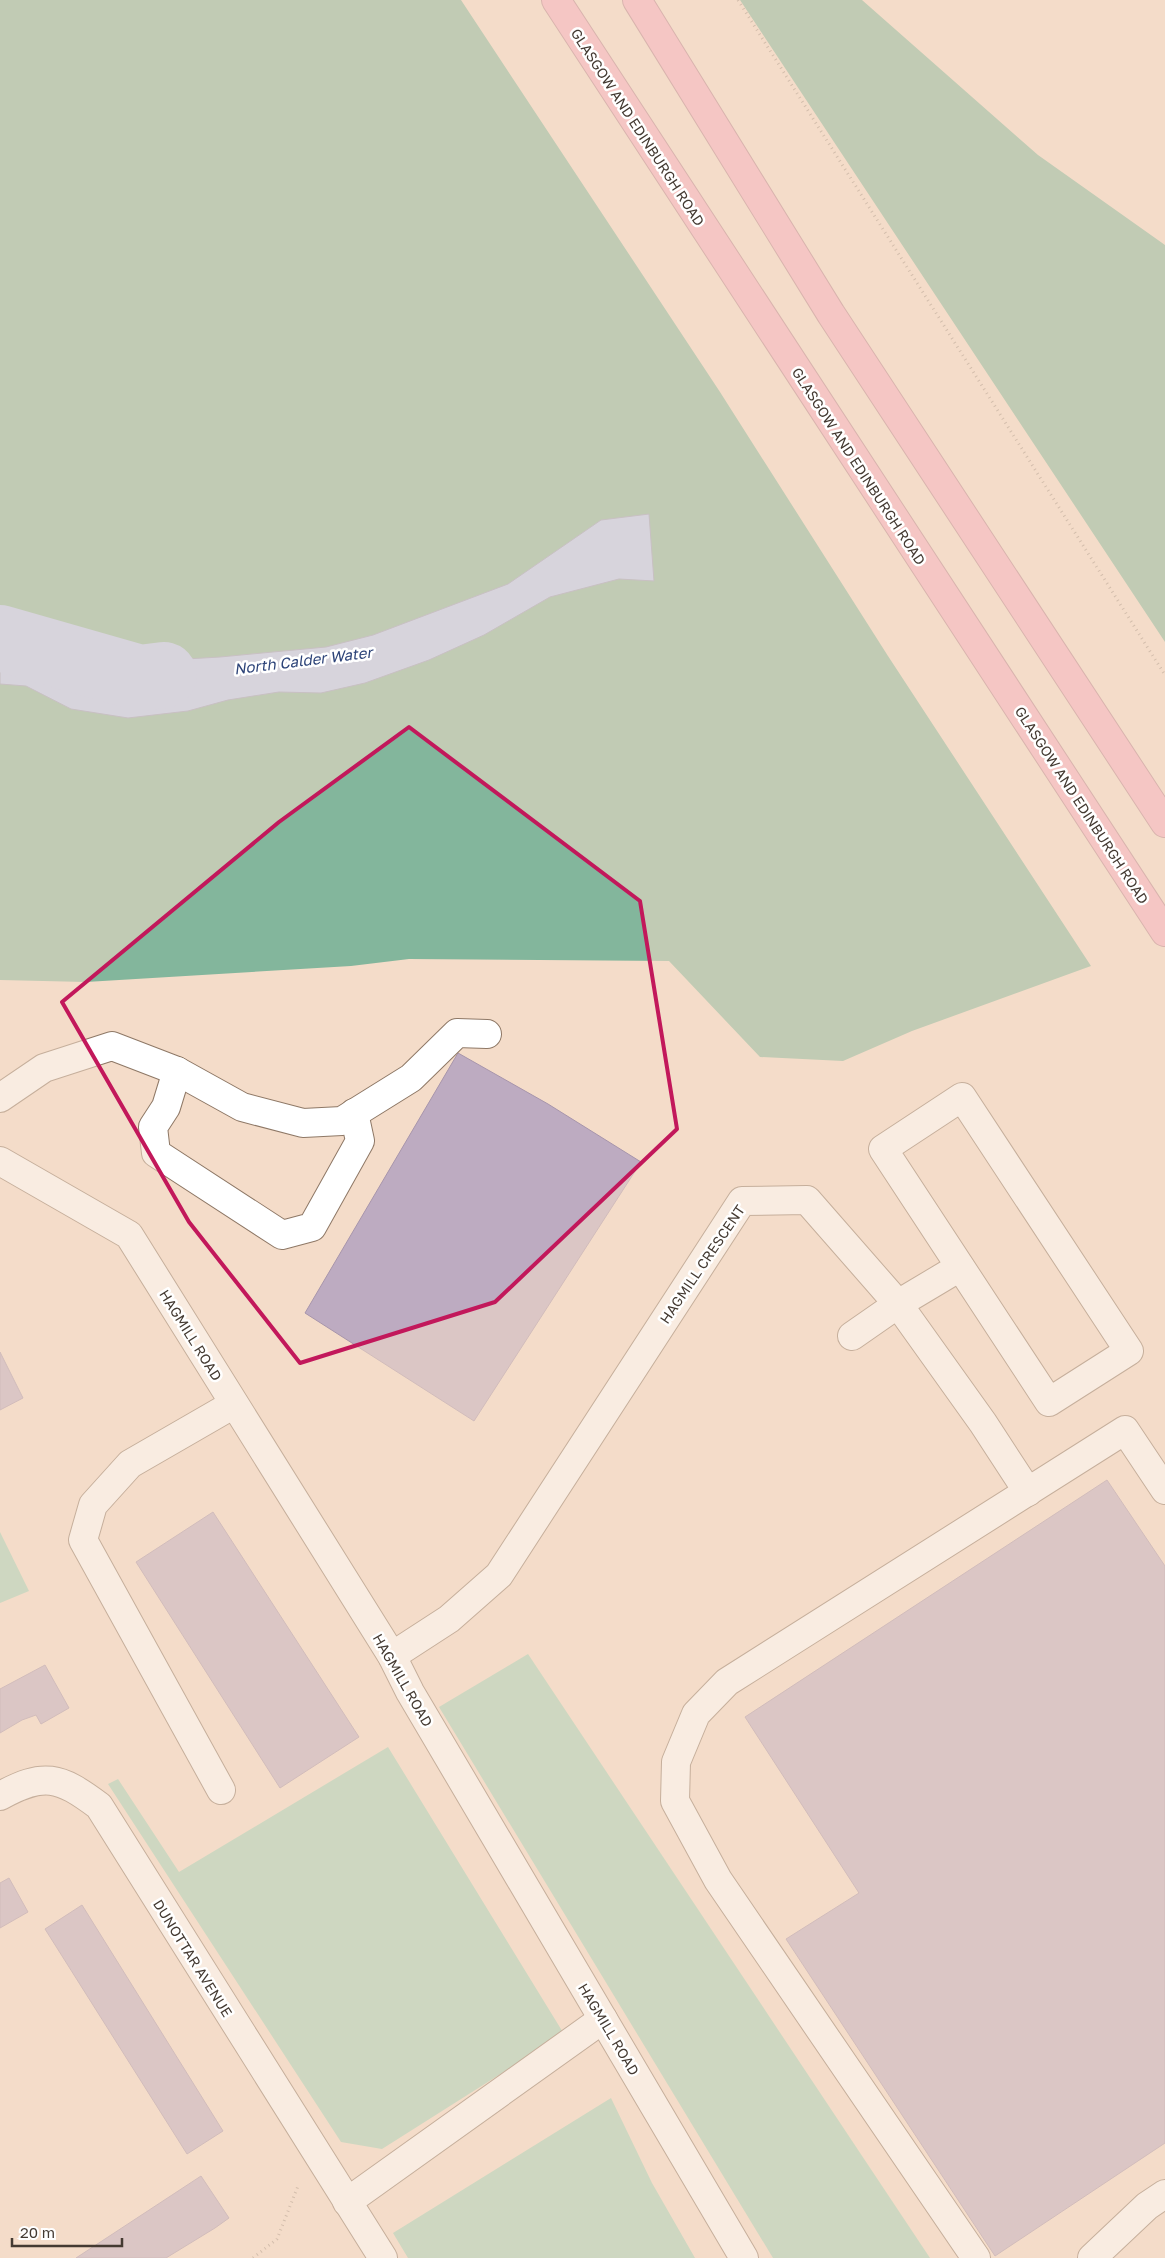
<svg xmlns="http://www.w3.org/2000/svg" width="1165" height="2258" viewBox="0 0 1165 2258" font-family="'Golos Text',sans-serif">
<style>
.green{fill:#9fd1b8}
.forest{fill:#83b69c}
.water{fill:#b4c9f4;stroke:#929eba}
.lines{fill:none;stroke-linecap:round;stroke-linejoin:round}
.river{stroke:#b4c9f4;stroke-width:66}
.building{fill:#bdabc1;stroke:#a795ab}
.minor-casing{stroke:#8e7866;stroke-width:30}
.highway-casing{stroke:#b8838e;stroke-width:30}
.path{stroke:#ab988a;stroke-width:3;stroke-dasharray:1 4;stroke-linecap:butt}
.minor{stroke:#fff;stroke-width:28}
.highway{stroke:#f7abbf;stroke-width:28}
.marked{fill:none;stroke:#c2185b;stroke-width:4;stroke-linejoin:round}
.labels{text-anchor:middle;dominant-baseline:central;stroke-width:5;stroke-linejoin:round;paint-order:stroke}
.street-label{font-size:14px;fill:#443a32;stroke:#fff}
.water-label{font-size:15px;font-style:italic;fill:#2c4378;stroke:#fff}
</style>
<rect width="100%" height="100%" fill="#f4dcc9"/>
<g class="green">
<polygon points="0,1532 29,1591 0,1603"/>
<polygon points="528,1654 930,2258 773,2258 439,1707"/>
<polygon points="388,1747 564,2034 382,2149 341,2142 108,1784 118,1779 179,1872"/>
<polygon points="611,2098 652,2183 695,2258 408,2258 393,2233"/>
</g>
<g class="forest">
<polygon points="0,0 461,0 720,392 888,656 1091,966 912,1031 843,1061 760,1057 669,961 409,959 351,966 86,982 0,980"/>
<polygon points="740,0 862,0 1038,155 1165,245 1165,642"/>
</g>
<polygon class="water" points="649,514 654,581 619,579 550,597 484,635 429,660 365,683 321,693 279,692 228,700 188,711 128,718 71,709 26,686 0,684 0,653 34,658 135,662 220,657 326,647 373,635 508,584 601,520"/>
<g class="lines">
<polyline class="river" points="0,638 140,678 164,675"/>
</g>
<g class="building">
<polygon points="458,1053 548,1104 641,1162 474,1421 305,1313"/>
<polygon points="0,1352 23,1398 0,1410"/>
<polygon points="1107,1480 1165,1566 1165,2143 995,2256 786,1939 859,1893 745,1717"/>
<polygon points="213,1512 359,1737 280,1788 136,1562"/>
<polygon points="45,1665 69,1708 41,1724 36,1715 22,1720 0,1733 0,1689"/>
<polygon points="9,1878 28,1912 0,1928 0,1883"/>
<polygon points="82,1905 223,2131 187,2154 45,1929"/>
<polygon points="201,2176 229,2218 215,2228 166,2258 76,2258"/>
</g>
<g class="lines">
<g class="minor-casing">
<g id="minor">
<polyline points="177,1071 166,1107 153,1127 156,1153 282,1235 312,1227 360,1141 354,1113"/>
<polygon points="962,1097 1129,1351 1049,1402 883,1149"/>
<polyline points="0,1098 44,1068 112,1046 177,1071 242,1107 303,1123 342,1121 411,1078 457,1033 487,1034"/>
<polyline points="0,1161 129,1235 392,1656 410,1692 744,2258"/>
<polyline points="852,1336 898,1304 960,1267"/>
<polyline points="392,1656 449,1619 499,1575 742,1201 807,1200 898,1304 983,1423 1028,1492"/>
<polyline points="221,1790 83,1540 93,1505 130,1464 234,1404"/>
<path d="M0,1796C44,1772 59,1776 99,1806L383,2258"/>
<polyline points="347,2202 603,2019"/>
<polyline points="976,2258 718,1880 675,1801 676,1762 696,1714 727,1682 1125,1430 1165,1490"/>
<polyline points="1092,2258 1147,2206 1165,2194"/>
</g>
</g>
<g class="highway-casing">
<g id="highway">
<polyline points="556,0 1165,932"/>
<polyline points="637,0 831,314 1165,823"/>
</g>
</g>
<g class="path">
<polyline points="738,0 1165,675"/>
<polyline points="253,2258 277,2239 298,2186"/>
</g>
<use href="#minor" class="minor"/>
<use href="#highway" class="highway"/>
</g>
<path d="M0 0H1165V2258H0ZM409,727L640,901L677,1129L495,1302L300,1363L189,1222L62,1002L279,822Z" fill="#f4dcc9" fill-opacity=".55" fill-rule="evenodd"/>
<path class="marked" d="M409,727L640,901L677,1129L495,1302L300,1363L189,1222L62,1002L279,822Z"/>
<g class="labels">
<g class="street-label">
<text transform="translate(638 127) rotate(57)">GLASGOW AND EDINBURGH ROAD</text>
<text transform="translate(859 466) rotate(57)">GLASGOW AND EDINBURGH ROAD</text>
<text transform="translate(1082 805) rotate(57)">GLASGOW AND EDINBURGH ROAD</text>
<text transform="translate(702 1264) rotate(-56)">HAGMILL CRESCENT</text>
<text transform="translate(191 1335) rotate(58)">HAGMILL ROAD</text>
<text transform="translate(403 1680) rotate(60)">HAGMILL ROAD</text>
<text transform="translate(193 1958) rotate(58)">DUNOTTAR AVENUE</text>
<text transform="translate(609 2029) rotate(59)">HAGMILL ROAD</text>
</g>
<g class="water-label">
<text transform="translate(303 660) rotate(-7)">North Calder Water</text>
</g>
</g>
<path d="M12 2238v8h110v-8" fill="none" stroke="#443a32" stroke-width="2.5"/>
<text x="20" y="2238" font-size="15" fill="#443a32" stroke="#ffffff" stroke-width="4" paint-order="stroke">20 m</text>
</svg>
